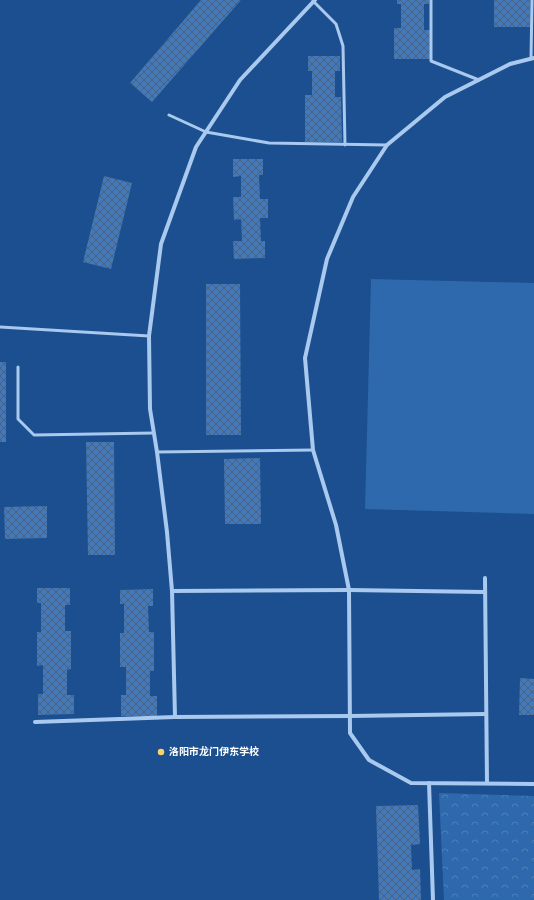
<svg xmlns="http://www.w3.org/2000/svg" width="534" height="900" viewBox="0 0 534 900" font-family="'Fira Sans','Noto Sans SC',sans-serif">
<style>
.grass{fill:#2e69ad}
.park{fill:url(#park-crowns)}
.building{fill:url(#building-cross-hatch)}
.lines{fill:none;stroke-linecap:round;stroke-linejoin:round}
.lane{stroke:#a9c9ee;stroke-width:3}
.street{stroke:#a9c9ee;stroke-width:4}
.poi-dot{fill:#ffd166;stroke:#1b4f8f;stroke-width:1.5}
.labels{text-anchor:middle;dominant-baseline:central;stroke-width:3;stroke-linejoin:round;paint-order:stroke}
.poi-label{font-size:10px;font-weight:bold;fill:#fff;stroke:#1b4f8f;text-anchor:start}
</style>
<defs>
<pattern id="park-crowns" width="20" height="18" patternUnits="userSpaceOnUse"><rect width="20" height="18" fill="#2e69ad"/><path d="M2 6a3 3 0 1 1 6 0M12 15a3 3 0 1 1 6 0" fill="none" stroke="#4d80b9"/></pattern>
<pattern id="building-cross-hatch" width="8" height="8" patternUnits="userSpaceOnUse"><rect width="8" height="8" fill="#4478b7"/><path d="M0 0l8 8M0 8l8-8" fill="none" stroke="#486282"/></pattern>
</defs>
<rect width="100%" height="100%" fill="#1b4f8f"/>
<polygon class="grass" points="371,279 534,283 534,514 365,509"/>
<polygon class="park" points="439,793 534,796 534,900 444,900"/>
<g class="building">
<polygon points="201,0 241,0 152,102 130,83"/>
<polygon points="397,0 429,0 429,4 424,4 424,30 430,30 430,59 394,59 394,28 401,28 401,4 397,4"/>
<rect x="494" y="0" width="36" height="27"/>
<polygon points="308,56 340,56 340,71 335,71 335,97 341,97 342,142 305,142 305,95 312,95 312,71 308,71"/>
<polygon points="233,159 263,159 263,175 259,175 260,199 268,199 268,218 260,218 261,241 265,241 265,258 234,259 233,241 242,241 241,219 234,220 233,197 241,197 241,176 233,177"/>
<polygon points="104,176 132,183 111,269 83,262"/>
<polygon points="206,284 240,284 241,435 206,435"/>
<rect x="0" y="362" width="6" height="80"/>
<polygon points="86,442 114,442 115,555 88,555"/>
<polygon points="260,458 261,524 225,524 224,459"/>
<polygon points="47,506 47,538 5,539 4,507"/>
<polygon points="37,588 70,588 70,605 65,605 65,631 71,631 71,669 67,670 67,695 74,695 74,714 38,715 38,694 43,694 43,665 37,666 37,632 41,632 41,603 37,603"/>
<polygon points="153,589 153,606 148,606 149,632 154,632 154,671 150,671 150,696 157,696 157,716 121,716 121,695 126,695 126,667 120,667 120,633 124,633 124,604 120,604 120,590"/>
<polygon points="520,678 534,679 534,715 519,715"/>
<polygon points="418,805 420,844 411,845 412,870 420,869 421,900 379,900 376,806"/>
</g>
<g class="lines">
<g class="lane">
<polyline points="431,0 431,61 479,80"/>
<polyline points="313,1 336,24 343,46 345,145"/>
<polyline points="531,59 532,0"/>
<polyline points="169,115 206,132 269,143 387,145"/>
<polyline points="0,327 149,336"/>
<polyline points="18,367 18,419 34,435 154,433"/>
<polyline points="157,452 313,450"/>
</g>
<g class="street">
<polyline points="534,58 510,64 445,97 387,145 353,197 327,259 305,358 313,450 336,525 349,590 350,733 369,760 411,783 534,784"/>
<polyline points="485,578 487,783"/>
<polyline points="172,591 349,590 485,592"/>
<polyline points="175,717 172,591 167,532 157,452 150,409 149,336 161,244 196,147 240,80 315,0"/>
<polyline points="35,722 175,717 350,716 486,714"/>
<polyline points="429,783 433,900"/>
</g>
</g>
<circle class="poi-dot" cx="161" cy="752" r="4"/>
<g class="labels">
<g class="poi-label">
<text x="169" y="752">洛阳市龙门伊东学校</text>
</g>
</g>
</svg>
